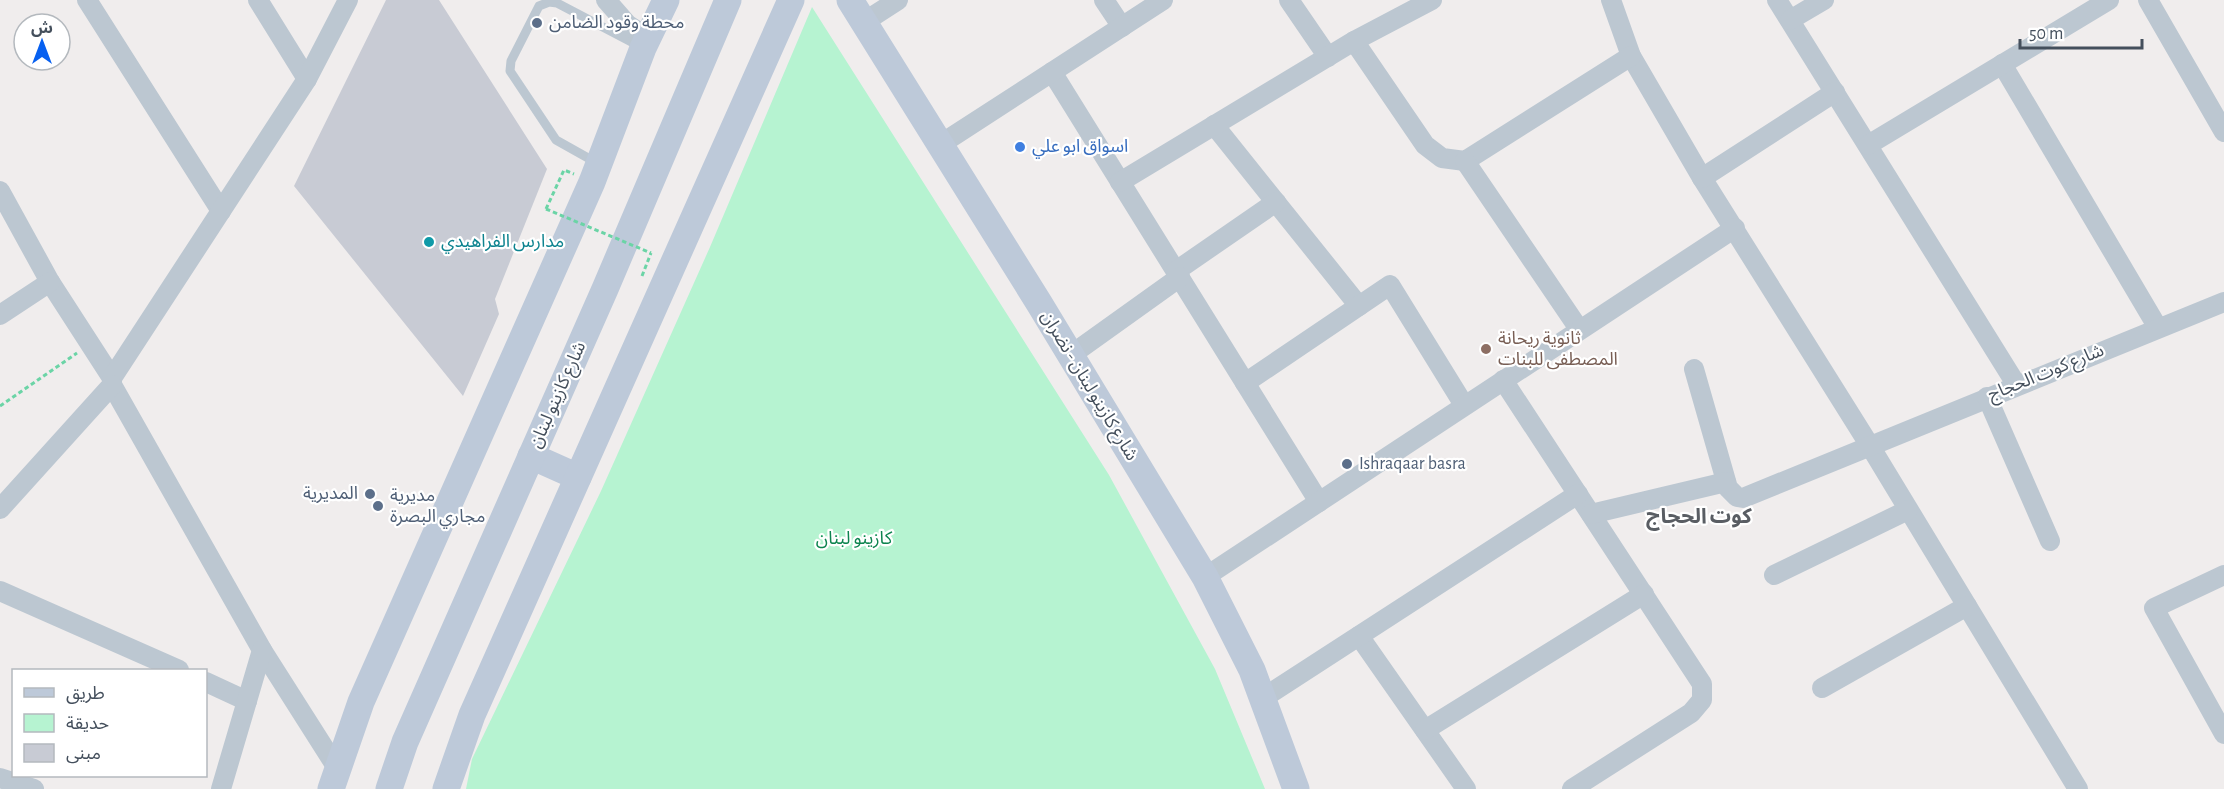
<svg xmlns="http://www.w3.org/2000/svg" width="2224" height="789" viewBox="0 0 2224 789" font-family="'Alegreya Sans','Noto Sans Arabic',sans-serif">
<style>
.green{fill:#b6f3d1}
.building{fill:#c8cbd4}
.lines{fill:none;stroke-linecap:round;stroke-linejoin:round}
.path{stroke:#6bd4a6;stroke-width:3;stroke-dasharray:4.5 3;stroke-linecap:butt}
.lane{stroke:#bcc7d1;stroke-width:9}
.street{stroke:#bcc7d1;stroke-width:20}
.secondary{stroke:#bdc9d9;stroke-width:27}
.path-bridge{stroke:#6bd4a6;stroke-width:3;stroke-dasharray:4.5 3;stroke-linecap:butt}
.service-dot{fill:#5c6f8a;stroke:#fff;stroke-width:2}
.shop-dot{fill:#3f7fe0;stroke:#fff;stroke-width:2}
.culture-dot{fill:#0f9aa8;stroke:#fff;stroke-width:2}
.education-dot{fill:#8d6e63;stroke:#fff;stroke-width:2}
.labels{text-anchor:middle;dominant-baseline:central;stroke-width:4.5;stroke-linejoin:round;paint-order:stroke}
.service-label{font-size:18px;fill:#4e5e75;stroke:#fff;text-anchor:start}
.shop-label{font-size:18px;fill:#366cbe;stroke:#fff;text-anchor:start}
.culture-label{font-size:18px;fill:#0d838f;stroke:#fff;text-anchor:start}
.education-label{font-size:18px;fill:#785e54;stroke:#fff;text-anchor:start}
.street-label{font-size:18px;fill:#444f5c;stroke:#fff}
.park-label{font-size:18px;fill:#0d844f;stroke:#fff}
.quarter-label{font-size:21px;font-weight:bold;fill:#595d63;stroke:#fff}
</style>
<rect width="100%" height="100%" fill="#f0eded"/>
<polygon class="green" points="812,7 1109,475 1215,669 1265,789 466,789 472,759 601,491 710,247"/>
<polygon class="building" points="386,0 439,0 547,169 495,299 499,314 463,396 294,186"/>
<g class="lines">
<g class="path">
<polyline points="546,209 564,170 574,174"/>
<polyline points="642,276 651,253"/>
<polyline points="0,406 77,353"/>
</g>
<polyline class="lane" points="597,163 556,140 510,71 511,61 539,6 549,2 557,3 641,47"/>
<g class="street">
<polyline points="87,0 221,211"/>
<polyline points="258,0 307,79"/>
<polyline points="606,0 628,25 648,38"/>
<polyline points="1104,0 1122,27"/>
<polyline points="1289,0 1328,57"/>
<polyline points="1611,0 1631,56 1702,178 1870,446 2078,789"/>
<polyline points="1777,0 2016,384"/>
<polyline points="2148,0 2224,132"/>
<polyline points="1790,20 1824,0"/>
<polyline points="864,22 898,0"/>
<polyline points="1354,41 1425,145 1442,158 1465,161 1631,56"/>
<polyline points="2002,64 2158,328"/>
<polyline points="1052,72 1319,502"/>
<polyline points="1214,125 1359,306"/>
<polyline points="941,144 1163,0"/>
<polyline points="1868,145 2109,0"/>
<polyline points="1465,161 1579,329"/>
<polyline points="1702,178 1835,92"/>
<polyline points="1120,182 1354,41 1432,0"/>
<polyline points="0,191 50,282 112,378 112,385 262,650 337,768"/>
<polyline points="1176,271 1276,202"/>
<polyline points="0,315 50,282"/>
<polyline points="1071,355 1180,277"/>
<polyline points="1694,369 1728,488 1737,497 1743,498 2224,302"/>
<polyline points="112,378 307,79 348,0"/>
<polyline points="1503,380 1702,684 1702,700 1691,713 1572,789"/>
<polyline points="1245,383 1390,285 1464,405"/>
<polyline points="1987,397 2050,541"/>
<polyline points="0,509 112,385"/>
<polyline points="1591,514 1726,482"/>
<polyline points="1774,575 1908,510"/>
<polyline points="2224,575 2154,608 2224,734"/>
<polyline points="1205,577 1735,228"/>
<polyline points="0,591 179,670"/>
<polyline points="1359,636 1466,789"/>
<polyline points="206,682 247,701"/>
<polyline points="1822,688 1967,606"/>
<polyline points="1263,698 1578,494"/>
<polyline points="1425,730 1644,594"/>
<polyline points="0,778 34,789"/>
<polyline points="221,789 262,650"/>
</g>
<g class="secondary">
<polyline points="850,0 1039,303 1205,577 1252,670 1296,789"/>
<polyline points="531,456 578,477"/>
<polyline points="331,789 361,702 592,182 643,48 666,0"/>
<polyline points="389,789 405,742 605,289 728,0"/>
<polyline points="446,789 472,715 791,0"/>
</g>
<polyline class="path-bridge" points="546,209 651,253"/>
</g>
<g class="service-dot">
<circle cx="537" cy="23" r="6"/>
<circle cx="1347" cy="464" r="6"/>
<circle cx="370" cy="494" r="6"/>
<circle cx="378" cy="506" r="6"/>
</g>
<circle class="shop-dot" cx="1020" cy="147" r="6"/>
<circle class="culture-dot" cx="429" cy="242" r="6"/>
<circle class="education-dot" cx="1486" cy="349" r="6"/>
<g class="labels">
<g class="service-label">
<text x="549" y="23">محطة وقود الضامن</text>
<text x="1359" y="464">Ishraqaar basra</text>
<text x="358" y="494" text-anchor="end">المديرية</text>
<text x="390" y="496">مديرية<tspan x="390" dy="21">مجاري البصرة</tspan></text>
</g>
<g class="shop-label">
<text x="1032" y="147">اسواق ابو علي</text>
</g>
<g class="culture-label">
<text x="441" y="242">مدارس الفراهيدي</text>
</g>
<g class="education-label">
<text x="1498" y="339">ثانوية ريحانة<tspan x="1498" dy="21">المصطفى للبنات</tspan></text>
</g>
<g class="street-label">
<text transform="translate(2046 373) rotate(-22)">شارع كوت الحجاج</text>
<text transform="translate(1089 386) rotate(59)">شارع كازينو لبنان - نضران</text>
<text transform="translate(558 395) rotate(-66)">شارع كازينو لبنان</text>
</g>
<g class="park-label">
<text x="854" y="539">كازينو لبنان</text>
</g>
<g class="quarter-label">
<text x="1699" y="516">كوت الحجاج</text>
</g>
</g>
<rect x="12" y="669" width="195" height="108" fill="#ffffff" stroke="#b4b9be" stroke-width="1.5"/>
<rect x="24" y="688" width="30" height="9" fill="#bdc9d9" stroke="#b4b9be" stroke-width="1.5"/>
<text x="66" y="699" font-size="18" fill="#444f5c">طريق</text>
<rect x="24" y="714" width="30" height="18" fill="#b6f3d1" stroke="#b4b9be" stroke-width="1.5"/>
<text x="66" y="729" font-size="18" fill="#444f5c">حديقة</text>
<rect x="24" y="744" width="30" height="18" fill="#c8cbd4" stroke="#b4b9be" stroke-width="1.5"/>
<text x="66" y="759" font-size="18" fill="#444f5c">مبنى</text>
<g transform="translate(42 42)"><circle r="28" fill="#ffffff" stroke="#b4b9be" stroke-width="1.5"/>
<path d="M0-4.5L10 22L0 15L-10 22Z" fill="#0760f0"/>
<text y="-9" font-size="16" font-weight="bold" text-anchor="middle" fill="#444f5c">ش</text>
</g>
<path d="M2020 39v9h122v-9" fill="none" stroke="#444f5c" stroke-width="3"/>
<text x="2029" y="39" font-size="18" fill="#444f5c" stroke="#ffffff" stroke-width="4.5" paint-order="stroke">50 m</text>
</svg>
